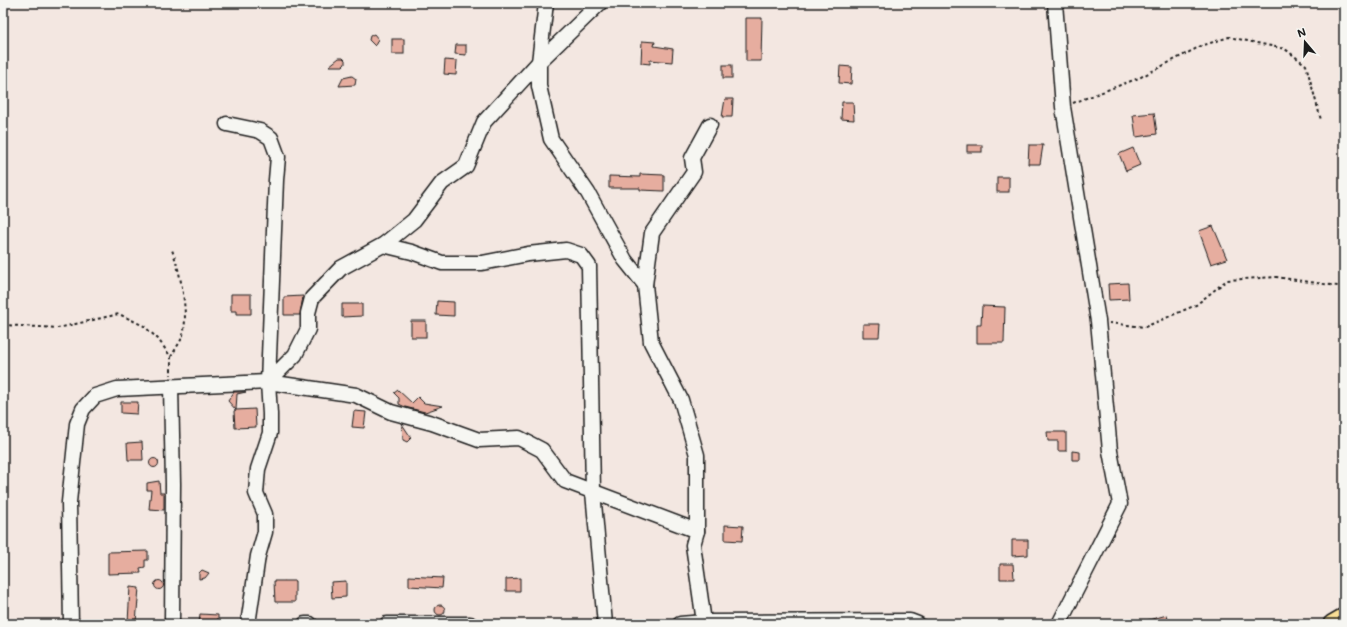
<svg xmlns="http://www.w3.org/2000/svg" width="1347" height="627" viewBox="0 0 1347 627" font-family="Mali,sans-serif">
<style>
.building{fill:#e6ad9f;stroke:#1c1c1c}
.lines{fill:none;stroke-linecap:round;stroke-linejoin:round}
.minor-casing{stroke:#1c1c1c;stroke-width:17}
.major-casing{stroke:#1c1c1c;stroke-width:20}
.path{stroke:#1c1c1c;stroke-width:2;stroke-dasharray:3 3;stroke-linecap:butt}
.minor{stroke:#f6f6f2;stroke-width:14}
.major{stroke:#fadf96;stroke-width:17}
</style>
<rect width="100%" height="100%" fill="#f3e7e1"/>
<filter id="ink" filterUnits="userSpaceOnUse"><feTurbulence type="fractalNoise" baseFrequency=".025" numOctaves="2"/><feDisplacementMap in="SourceGraphic" scale="8" xChannelSelector="R" yChannelSelector="G"/><feConvolveMatrix kernelMatrix="1 2 1 2 8 2 1 2 1" color-interpolation-filters="sRGB"/></filter>
<g filter="url(#ink)">
<g class="building">
<polygon points="746,18 762,18 761,61 746,61"/>
<polygon points="374,34 378,39 375,46 369,40 370,36"/>
<rect x="392" y="39" width="12" height="15"/>
<polygon points="642,41 655,42 654,46 673,49 672,62 650,60 650,64 641,63"/>
<polygon points="456,45 466,45 466,55 455,54"/>
<polygon points="339,58 343,58 345,60 345,64 343,66 329,66"/>
<polygon points="445,60 457,61 456,75 444,74"/>
<rect x="723" y="65" width="9" height="13"/>
<polygon points="840,66 852,67 851,84 839,83"/>
<polygon points="352,76 356,79 355,85 339,86 343,78"/>
<polygon points="725,99 733,99 732,117 722,117"/>
<polygon points="842,102 853,102 854,120 841,119"/>
<polygon points="1154,113 1157,134 1136,137 1133,115"/>
<rect x="967" y="145" width="15" height="7"/>
<polygon points="1029,145 1043,145 1040,164 1028,164"/>
<polygon points="1133,148 1140,165 1126,171 1119,154"/>
<polygon points="640,174 664,175 664,191 640,190 640,188 609,188 609,176 640,177"/>
<rect x="997" y="177" width="12" height="15"/>
<polygon points="1213,226 1227,259 1211,264 1199,231"/>
<polygon points="1128,283 1129,299 1109,300 1108,284"/>
<polygon points="231,294 251,294 251,314 236,314 236,311 231,311"/>
<polygon points="303,296 300,315 284,315 284,297"/>
<polygon points="437,301 454,302 454,316 436,315"/>
<polygon points="342,304 362,304 362,316 342,317"/>
<polygon points="982,306 1005,307 1004,343 977,343 977,325 981,325"/>
<rect x="411" y="321" width="15" height="16"/>
<polygon points="863,324 880,324 879,337 863,337"/>
<polygon points="398,390 412,403 418,397 424,403 443,406 425,412 405,407 399,404 399,398 394,393"/>
<polygon points="234,392 246,392 237,394 236,410 255,409 256,427 235,428 234,411 236,410 228,401"/>
<polygon points="121,402 138,402 137,414 121,413"/>
<polygon points="354,411 366,412 364,428 352,427"/>
<polygon points="402,424 410,436 411,438 407,442 403,440"/>
<polygon points="1047,432 1066,432 1066,451 1058,451 1058,441 1048,441"/>
<polygon points="142,442 143,460 128,460 127,443"/>
<polygon points="1072,451 1080,452 1080,460 1072,460"/>
<circle cx="154" cy="463" r="4.5"/>
<polygon points="159,481 160,493 164,493 164,510 149,509 151,490 147,490 147,483"/>
<polygon points="725,525 743,526 742,541 725,540"/>
<polygon points="1012,540 1028,540 1028,555 1012,556"/>
<polygon points="148,551 148,560 145,560 145,567 140,568 141,573 108,574 108,552"/>
<polygon points="1000,564 1013,564 1014,579 1000,579"/>
<polygon points="202,570 209,573 205,578 199,579 199,573"/>
<polygon points="409,576 443,578 442,588 409,586"/>
<polygon points="520,578 520,591 506,591 506,579"/>
<circle cx="159" cy="585" r="4.5"/>
<polygon points="274,581 295,581 295,602 275,602"/>
<polygon points="346,581 346,597 332,598 331,582"/>
<polygon points="130,587 139,588 136,622 128,622"/>
<circle cx="440" cy="610" r="5"/>
<polygon points="200,614 218,615 218,624 199,623"/>
<polygon points="1167,615 1169,624 1145,624 1145,621"/>
</g>
<g class="lines">
<g class="minor-casing">
<g id="minor">
<polyline points="546,3 539,62 539,86 551,139 588,193 625,260 645,285 651,342 681,400 697,455 697,531 693,545 704,622"/>
<polyline points="1055,3 1063,107 1098,321 1110,451 1120,504 1059,624"/>
<polyline points="227,124 260,131 271,138 278,157 276,180 268,382 270,414 270,433 258,469 256,493 265,514 265,532 258,556 248,624"/>
<polyline points="383,245 412,252 442,263 482,263 528,254 566,250 581,255 589,266 593,492 605,624"/>
<polyline points="645,285 652,233 694,172 692,158 710,125"/>
<polyline points="268,382 295,355 308,329 308,313 312,298 341,268 383,245 414,220 442,183 466,166 484,122 539,62 600,3"/>
<polyline points="171,386 173,484 172,624"/>
<polyline points="71,624 69,502 77,424 83,409 95,396 117,389 268,382 356,395 391,412 432,423 479,440 519,438 542,450 565,481 697,531"/>
<polyline points="305,624 310,624"/>
<polyline points="387,624 470,624"/>
<polyline points="680,624 704,622 910,621 918,624"/>
</g>
</g>
<g class="major-casing">
<polyline id="major" points="1332,624 1344,617"/>
</g>
<g class="path">
<polyline points="1073,103 1139,78 1201,46 1229,37 1285,49 1306,65 1321,120"/>
<polyline points="1109,323 1145,327 1196,305 1227,280 1276,277 1344,287"/>
<polyline points="3,325 58,328 119,314 144,326 158,339 171,357 171,375"/>
<path d="M171,357C174,351 179,344 182,338C190,317 180,270 172,250"/>
</g>
<use href="#minor" class="minor"/>
<use href="#major" class="major"/>
</g>
</g>
<rect width="1347" height="627" fill="none" stroke="#f6f6f2" stroke-width="16"/>
<rect x="8" y="8" width="1331" height="611" fill="none" stroke="#1c1c1c" stroke-width="1.5" filter="url(#ink)"/>
<g transform="translate(1305 42) rotate(341)" stroke="#f6f6f2" stroke-width="3" paint-order="stroke">
<path d="M0-3L7 15L0 10L-7 15Z" fill="#1c1c1c"/>
<text y="-6" font-size="11" font-weight="bold" text-anchor="middle" fill="#1c1c1c">N</text>
</g>
</svg>
